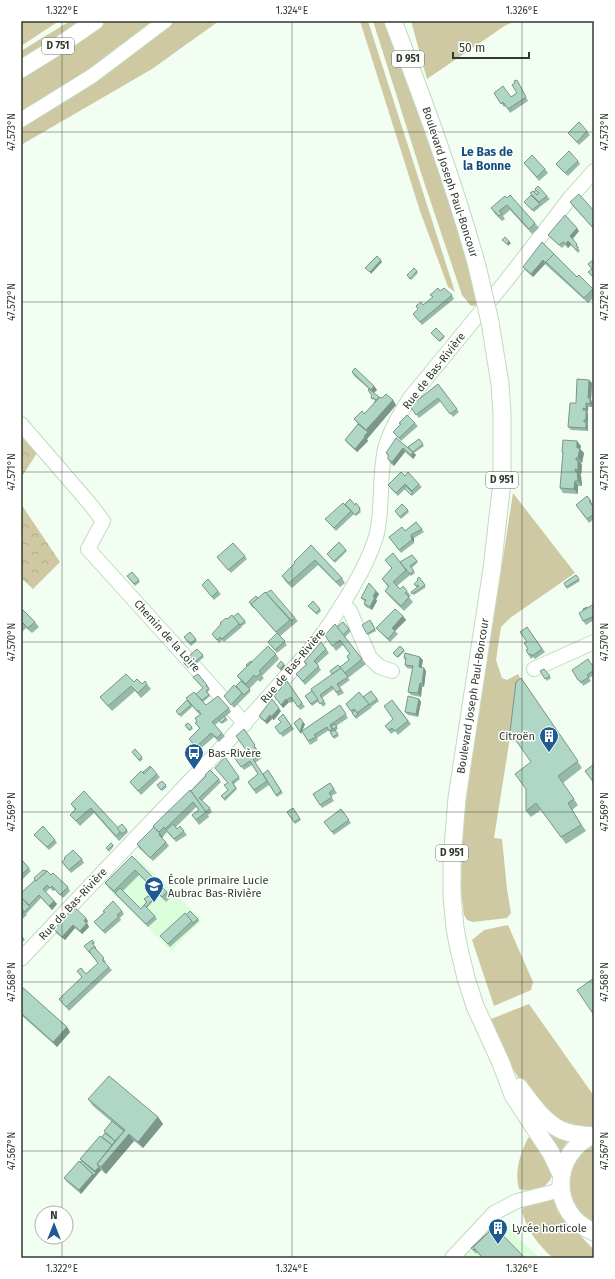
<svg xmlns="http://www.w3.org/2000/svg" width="615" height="1279" viewBox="0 0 615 1279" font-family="'Fira Sans',sans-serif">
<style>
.built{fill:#dbfdd9}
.grass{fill:#cec9a2}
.forest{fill:url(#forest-crowns)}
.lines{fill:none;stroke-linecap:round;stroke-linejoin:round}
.minor-casing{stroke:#c0dbbe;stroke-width:16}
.major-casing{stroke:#c0dbbe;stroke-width:19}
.minor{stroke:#fff;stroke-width:14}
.major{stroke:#fff;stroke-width:17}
.major-bridge-casing{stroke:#c0dbbe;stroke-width:19;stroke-linecap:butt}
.major-bridge{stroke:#fff;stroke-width:17}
.wall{fill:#97b9a9}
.shaded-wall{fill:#7b968a}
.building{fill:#b0d7c5;stroke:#7b968a}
.ticks{fill:none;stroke:#2f3a2e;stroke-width:1;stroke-opacity:0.45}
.labels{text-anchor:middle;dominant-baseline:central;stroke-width:3;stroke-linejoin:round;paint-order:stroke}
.shield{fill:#fff;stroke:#6d756d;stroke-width:1}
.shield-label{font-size:10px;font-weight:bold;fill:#2f3a2e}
.street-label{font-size:11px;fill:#2f3a2e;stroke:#fff}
.poi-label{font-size:11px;fill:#2f3a2e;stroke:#fff;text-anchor:start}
.neighbourhood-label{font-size:12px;font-weight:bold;fill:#164d7f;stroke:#fff}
.neatline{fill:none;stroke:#2f3a2e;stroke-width:1.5}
.ticks-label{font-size:10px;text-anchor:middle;fill:#2f3a2e}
</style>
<defs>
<pattern id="forest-crowns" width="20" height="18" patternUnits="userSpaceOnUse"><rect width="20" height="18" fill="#cec9a2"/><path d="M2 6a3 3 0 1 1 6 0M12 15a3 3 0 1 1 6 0" fill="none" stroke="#b1ad8c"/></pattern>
</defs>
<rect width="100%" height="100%" fill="#f2fef2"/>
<g class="built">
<polygon points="136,856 202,920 171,951 106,886"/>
<polygon points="499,1220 540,1258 462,1258"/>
</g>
<g class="grass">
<polygon points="21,21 59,21 21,46"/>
<polygon points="70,21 88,21 21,65 21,51"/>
<polygon points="107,21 159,21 111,57 21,116 21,76"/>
<polygon points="169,21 219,21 152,69 21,145 21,123"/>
<polygon points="360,21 368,21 455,292 448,287 420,211"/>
<path d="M373,21H388C421,115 455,209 479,305L471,306L462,295L424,182Z"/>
<polygon points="411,21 516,21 506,25 427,79"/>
<polygon points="513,493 575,573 510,618 501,627 496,660 502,678 507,680 518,674 523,683 518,687 494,838 502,839 507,889 511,913 507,918 473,922 467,920 464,915 461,890 462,841 468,785"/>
<polygon points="508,925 533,982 531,990 494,1006 472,940 484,930"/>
<polygon points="529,1004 594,1096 594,1128 569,1128 546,1114 518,1077 500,1048 486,1021"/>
<polygon points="535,1115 569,1139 559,1154"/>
<path d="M534,1136L552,1176C546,1190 534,1192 519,1189C514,1172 520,1154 528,1138Z"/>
<polygon points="594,1142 594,1222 589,1220 577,1210 570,1197 567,1182 578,1153"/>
<path d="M546,1198L553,1199L558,1212L594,1250V1258H553C538,1245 527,1230 522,1211L525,1204Z"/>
</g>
<g class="forest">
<polygon points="21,434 37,453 21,478"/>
<polygon points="21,504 60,562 33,589 21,578"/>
</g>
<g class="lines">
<g class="minor-casing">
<g id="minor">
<polyline points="21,120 92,76 165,21"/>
<polyline points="21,424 90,504 103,521 88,549 210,684 245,724"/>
<polyline points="343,603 350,611 370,658 380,667 392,671"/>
<polyline points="534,669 594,642"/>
<path d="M21,959C82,894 143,830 205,765C232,737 258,709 283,680C303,658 323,636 338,611C352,590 371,557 377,533C383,505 379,476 385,449C390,430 400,414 410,398L506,281L570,198L594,171"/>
<polyline points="452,1258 494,1213 517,1201 561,1190"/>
</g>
</g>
<g class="major-casing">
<g id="major">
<path d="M393,21C424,102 454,183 477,266"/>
<polyline points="21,69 63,43 95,21"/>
<polyline points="490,322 500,384 502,414 502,482 492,569 457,798 452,860 452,895 455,928 459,949 466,978 475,1006 501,1063 513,1095 551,1153 561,1174"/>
<path d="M519,1087C531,1103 543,1121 561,1130C570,1134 582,1135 592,1136"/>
<path d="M594,1135C550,1153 550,1215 594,1232"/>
</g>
</g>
<use href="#minor" class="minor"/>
<use href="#major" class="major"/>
<g class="major-bridge-casing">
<polyline id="major-bridge" points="477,266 490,322"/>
</g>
<use href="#major-bridge" class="major-bridge"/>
</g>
<g class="wall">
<polygon points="519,84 528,101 510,113 506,106 504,107 494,93 511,97 517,93"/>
<polygon points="587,131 590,135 579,145 568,133"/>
<polygon points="578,161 580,164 568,176 558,167 556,164"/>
<polygon points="524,163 545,169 548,173 539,181"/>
<polygon points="534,192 547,196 550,199 541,206 534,212 525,203"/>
<polygon points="505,196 535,223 539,228 532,234 510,210 503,216 505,219 502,221 495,214 491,208"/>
<polygon points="570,202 594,211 594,229 572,205"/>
<polygon points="579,231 573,239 579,248 578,248 580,251 578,253 571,245 568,248 565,245 562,248 551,238 548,235"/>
<polygon points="554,254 577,277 594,290 594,297 588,303 545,264 533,277 525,270 523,267"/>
<polygon points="417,271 418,273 411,280 407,275"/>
<polygon points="452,295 454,299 422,325 413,314 418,310 416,306 423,305"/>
<polygon points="431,333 444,336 445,337 440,342"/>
<polygon points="352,372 374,386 377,390 374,393 379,397 382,398 393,400 396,405 367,439 368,441 357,452 347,443 345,440 358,424 354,419 364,414 376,401 374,399 373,400 371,397 372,396 369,389 354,376"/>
<polygon points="589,380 592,383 591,400 592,402 592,407 588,407 588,412 587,412 588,414 588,424 587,424 588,425 588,431 571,430 568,427 576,403"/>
<polygon points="438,384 459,412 453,417 441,401 419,418 410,406"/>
<polygon points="399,423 415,423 418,426 401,441 393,432 400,424"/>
<polygon points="419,439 424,446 414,453 416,455 413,459 405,452 394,466 390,463 388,459 388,455 386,453 408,447"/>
<polygon points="581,446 580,449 584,453 582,463 581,463 582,465 581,475 580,475 581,476 582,486 578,486 578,494 563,493 560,488 563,454 562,452"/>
<polygon points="405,476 419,484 422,487 412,496 405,489 398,496 391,489 388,485"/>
<polygon points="587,496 593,504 592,505 594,508 594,519 589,523 576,505"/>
<polygon points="355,505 360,508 361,509 360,510 361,512 356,516 354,514 336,531 325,519"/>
<polygon points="408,510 409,512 401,519 395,511"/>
<polygon points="416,522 424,532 414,538 414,543 401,553 389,537 405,531"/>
<polygon points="311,545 342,578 345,583 340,587 318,565 292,588 285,581 282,576 295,563"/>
<polygon points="346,550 347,551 335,563 327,554"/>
<polygon points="412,555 418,562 412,568 415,573 411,576 409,574 410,575 397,586 400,589 407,591 411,596 409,597 413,602 404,611 389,596 385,591 388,587 382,579 392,568 385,560 400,562"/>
<polygon points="245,556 247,559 231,573 217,557"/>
<polygon points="132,572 140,582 135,586 127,576"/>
<polygon points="576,575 580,581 567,589 564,583"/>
<polygon points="419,577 426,587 414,595 411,592 417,588 414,584 418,580"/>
<polygon points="202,585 218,591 221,594 214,600"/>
<polygon points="376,591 379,594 376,599 377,601 372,610 366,607 364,604 365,602 361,598"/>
<polygon points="258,598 295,618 298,621 280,636 287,645 277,653 268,642 277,634 250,603"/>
<polygon points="594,604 594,620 586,625 583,621 587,608"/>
<polygon points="309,607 320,609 321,611 317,615"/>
<polygon points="21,612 35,622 39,627 32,633 26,628 21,633"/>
<polygon points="403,616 406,620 395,631 398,634 390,642 376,628"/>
<polygon points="233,617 245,621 246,623 241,627 242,627 224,642 222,640 219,643 212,634 227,619"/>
<polygon points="343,622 351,631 345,637 366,664 348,678 350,680 340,687 344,693 338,696 334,689 322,698 326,704 323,707 319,701 312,706 305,696 341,668 349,660 350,654 343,645 336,651 325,635 337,627"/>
<polygon points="372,622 376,631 368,635 367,634"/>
<polygon points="527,627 545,652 535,659 533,657 531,659 526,650 528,649 527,642"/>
<polygon points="185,639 196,639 197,641 191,646"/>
<polygon points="321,642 329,653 317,664 321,670 305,685 296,674 306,665 304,662"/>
<polygon points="197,649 204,657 196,664 190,657"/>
<polygon points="404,650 405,651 398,658 393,653"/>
<polygon points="276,654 279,659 262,676 264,678 260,682 258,680 249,689 251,691 234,708 224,696 236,686 241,681 237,676 252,662"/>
<polygon points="404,658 423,660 421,668 426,671 424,687 422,687 421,697 411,695 408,692 413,669 407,668 405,665 405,660"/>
<polygon points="186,660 192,667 189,669 184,664"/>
<polygon points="594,668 594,675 589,678 591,681 583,686 582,683 581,684 572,670"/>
<polygon points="544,669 551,678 547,681 540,671"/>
<polygon points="521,678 582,768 563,783 578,805 572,810 586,831 566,844 541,810 531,817 526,811 526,789 531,762"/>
<polygon points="287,681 305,707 300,710 294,701 290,703 289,702 283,708 274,696"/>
<polygon points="134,682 147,684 151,689 141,698 135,691 112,711 104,702 100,697"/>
<polygon points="207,685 208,686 208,687 210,690 207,692 210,696 203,702 206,705 229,708 231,712 225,717 228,720 222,724 220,721 215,725 222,733 225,736 219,742 214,737 199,750 189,739 200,729 195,723 197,722 201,714 199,714 191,705 192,707 181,717 176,711"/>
<polygon points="371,691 379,701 371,707 371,708 356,719 346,704 363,697"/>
<polygon points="419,699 421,702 418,717 408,715 405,712"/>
<polygon points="392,700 411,724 398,735 395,731 391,734 385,726 393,719"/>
<polygon points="340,705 348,718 336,726 338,729 335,731 339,736 334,739 329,730 317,738 318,740 310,745 302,731 301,734 294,723 305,724 302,731"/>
<polygon points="281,711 274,720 272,719 267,724 261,719 259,716"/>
<polygon points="283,714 294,729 283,737 275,727 281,722"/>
<polygon points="186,727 192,727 193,729 190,731"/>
<polygon points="244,729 257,749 256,750 262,758 255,763 263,774 268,770 283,793 277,797 269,785 256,794 248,782 258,774 252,765 244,770 234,757 246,750"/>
<polygon points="135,749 143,759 140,762 132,752"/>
<polygon points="225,757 240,779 234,784 237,789 225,801 221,796 228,790"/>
<polygon points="143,772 157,774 160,777 141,795 130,782"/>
<polygon points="219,779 221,782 202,801 210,808 212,812 208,815 209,817 199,825 192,815 199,810 196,807 176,827 177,829 180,826 187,835 176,842 167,832 162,838 166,842 169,846 153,861 139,848 137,844 191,791"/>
<polygon points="162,781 167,787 162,791 157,785"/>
<polygon points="330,783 337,793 331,796 334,801 322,808 313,794"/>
<polygon points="84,791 117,828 127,830 128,832 119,841 94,813 80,826 70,815 75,810 71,804"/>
<polygon points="293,808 301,820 295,824 287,812"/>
<polygon points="341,809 351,823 334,835 324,822"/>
<polygon points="34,835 55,840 57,843 49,850"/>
<polygon points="113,845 114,846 109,852 106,848"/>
<polygon points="132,856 167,892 171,897 166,902 139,875 123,891 141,909 146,902 144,899 150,898 152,896 155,899 147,908 155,916 157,919 148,927 109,888 105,883"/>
<polygon points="21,859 31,871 21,881"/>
<polygon points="82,859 84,863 71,873 62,862"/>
<polygon points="51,875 68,887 70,891 63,898 55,890 53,891 50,888 46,892 57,904 52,910 41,898 26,914 27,915 21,920 21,893"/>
<polygon points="122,911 124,914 120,918 121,920 105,934 94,922 104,912"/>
<polygon points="186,915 198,919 199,921 170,947 163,939 160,936"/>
<polygon points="88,921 87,923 89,927 82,934 75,928 65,940 56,933 54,929"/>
<polygon points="21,934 25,940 21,943"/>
<polygon points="92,940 95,943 93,945 106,962 105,963 112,970 69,1011 59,999 98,963 84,946"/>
<polygon points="21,986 67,1027 70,1032 57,1047 21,1015"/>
<polygon points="88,1099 158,1117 163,1124 143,1148 134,1141 106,1174 101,1170 81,1194 67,1182 64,1178 80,1162 82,1161 80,1159 102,1137 105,1133 104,1131 112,1122 93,1106"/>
<polygon points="471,1248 525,1258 482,1258 477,1252 476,1254"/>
</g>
<g class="shaded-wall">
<polygon points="577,228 579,231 572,239 570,236"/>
<polygon points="509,241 511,243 508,246 507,244"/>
<polygon points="568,241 571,245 568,248 566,244"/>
<polygon points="381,260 382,262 371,274 370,272"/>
<polygon points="543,260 545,264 533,277 531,274"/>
<polygon points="589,380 592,383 591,400 592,402 592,407 590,404 588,398"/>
<polygon points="374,386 377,390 373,393 371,390"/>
<polygon points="393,400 396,405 367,439 368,441 357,452 355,449 368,432 366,430"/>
<polygon points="586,403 588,407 588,412 586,409"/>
<polygon points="583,408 586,412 586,410 588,414 588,424 586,420"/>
<polygon points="584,420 588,425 588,431 586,428"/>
<polygon points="577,441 581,446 580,449 584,453 582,463 578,458 577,448"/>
<polygon points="403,448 405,452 394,466 392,462"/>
<polygon points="413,452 416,455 413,459 411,455"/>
<polygon points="576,458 578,461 578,460 582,465 581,475 578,470"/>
<polygon points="575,469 578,473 577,471 581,476 582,486 578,481"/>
<polygon points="575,481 578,486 578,494 574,489"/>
<polygon points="411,535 414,538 414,543 412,540"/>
<polygon points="376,591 379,594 376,599 377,601 372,610 370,607 373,597"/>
<polygon points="403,616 406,620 395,631 392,628"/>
<polygon points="420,657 423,660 421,671 419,667"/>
<polygon points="284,664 285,666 281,671 280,669"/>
<polygon points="424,668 426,671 424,687 422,684"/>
<polygon points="420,683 422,687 421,697 418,693"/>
<polygon points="286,699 289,702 283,708 281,705"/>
<polygon points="419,699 421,702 418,717 416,714"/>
<polygon points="279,708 281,711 274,720 271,717"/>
<polygon points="270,715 272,719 267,724 265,721"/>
<polygon points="303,722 305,724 301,734 300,732"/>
<polygon points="160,834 163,837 161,839 159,835"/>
<polygon points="54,901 57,904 52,910 49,906"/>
<polygon points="86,918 88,921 86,924 84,921"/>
<polygon points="87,923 89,927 82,934 80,931"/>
<polygon points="73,925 75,928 65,940 62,937"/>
<polygon points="67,1027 70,1032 57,1047 53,1042"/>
<polygon points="158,1117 163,1124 143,1148 138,1142"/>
<polygon points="129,1134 134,1141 106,1174 101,1167"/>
<polygon points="99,1167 101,1170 81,1194 79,1190 93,1174 96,1173 95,1171"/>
</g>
<g class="building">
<polygon points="517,80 526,97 508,109 503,102 501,104 494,93 503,86 511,97 517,93 512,85 515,83 514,81"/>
<polygon points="579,122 587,131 577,142 568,133"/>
<polygon points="569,151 578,161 565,173 556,164"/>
<polygon points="532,155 545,169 537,177 524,163"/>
<polygon points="538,186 547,196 539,202 530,193 533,191 537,195 539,193 535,189"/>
<polygon points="536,190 539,193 537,195 534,192"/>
<polygon points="579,194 594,211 594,229 570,202"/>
<polygon points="510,195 535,223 529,229 507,205 499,211 502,214 499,216 491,208 505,196 507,198"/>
<polygon points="531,195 540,204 532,210 524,202"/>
<polygon points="565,215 577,228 570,236 577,244 576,245 578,248 576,250 568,241 566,244 563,242 559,245 548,235"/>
<polygon points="505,237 509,241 507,244 502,240"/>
<polygon points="542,242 554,254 546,262 547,264 543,260 531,274 523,267"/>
<polygon points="554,254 577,277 579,275 593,289 584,298 546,262"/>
<polygon points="377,256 381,260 370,272 365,268"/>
<polygon points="593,260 594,261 594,277 593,277 588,272 592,269 588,264"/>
<polygon points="414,268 417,271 410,279 407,275"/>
<polygon points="438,288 440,291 444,288 452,295 420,322 413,314 418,309 416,306 421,302 423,305 433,297 430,295"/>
<polygon points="436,328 444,336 439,341 431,333"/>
<polygon points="355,368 374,386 371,390 352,372"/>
<polygon points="577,379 589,380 588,398 590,398 590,404 586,403 586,409 583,408 583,410 586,410 586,420 584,420 584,422 586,422 586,428 568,427 570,403 576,403"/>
<polygon points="438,384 457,409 450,414 438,398 416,415 410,406"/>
<polygon points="369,389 379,397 374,403 376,400 373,398 372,399 371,397 372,396 368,390"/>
<polygon points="386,394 393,400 366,430 354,419 362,411 364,414 380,397 382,398"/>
<polygon points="407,415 415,423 399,438 393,432 401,424 399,423"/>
<polygon points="358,424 368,432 364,436 365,437 355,449 345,440"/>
<polygon points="396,438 413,452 411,455 403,448 392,462 388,459 388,454 386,453"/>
<polygon points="419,439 423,444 413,452 408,447"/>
<polygon points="563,440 577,441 577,448 580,448 578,458 576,458 576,460 578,460 578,470 575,469 575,471 577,471 578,481 575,481 574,489 560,488 563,452 562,452"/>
<polygon points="401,472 405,476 408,472 419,484 412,491 405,484 396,493 388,485"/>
<polygon points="406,486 413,493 411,495 404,488"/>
<polygon points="587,496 591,501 589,501 594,508 594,514 587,519 576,505"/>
<polygon points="350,499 355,505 356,503 360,508 359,509 360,510 355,515 345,504"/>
<polygon points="343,503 351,511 334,528 325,519"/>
<polygon points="402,504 408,510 400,517 395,511"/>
<polygon points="416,522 422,529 411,535 412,540 399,550 389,537 402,527 405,531"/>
<polygon points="339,542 346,550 334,561 327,554"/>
<polygon points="233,543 245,556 228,570 217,557"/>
<polygon points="311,545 342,578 336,582 315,560 289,583 282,576 295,563 294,562"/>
<polygon points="393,553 406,570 393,582 400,589 403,586 407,591 405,593 409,597 401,606 385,591 389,586 382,579 392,568 385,560"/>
<polygon points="412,555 417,561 410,566 414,571 410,574 400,562"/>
<polygon points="132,572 139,580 134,584 127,576"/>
<polygon points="576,575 579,579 566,587 564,583"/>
<polygon points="419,577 425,585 412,594 411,592 419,586 418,585 416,586 414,584 418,580 417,579"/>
<polygon points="208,579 218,591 212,597 202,585"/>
<polygon points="369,583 376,591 373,597 375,597 370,607 364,604 366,600 361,598"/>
<polygon points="271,590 295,618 292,621 266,593"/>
<polygon points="265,592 290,620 276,632 251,604"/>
<polygon points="256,596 258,598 251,604 254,608 249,602"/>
<polygon points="313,601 320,609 316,613 308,606"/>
<polygon points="594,604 594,616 583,621 579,613"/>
<polygon points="587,607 587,608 583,610 583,609"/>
<polygon points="395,609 403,616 392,628 395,631 388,639 376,628"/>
<polygon points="23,610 35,622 28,628 23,623 21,625 21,612"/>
<polygon points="238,613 245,621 240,625 233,617"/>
<polygon points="232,615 239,624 222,639 220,637 217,640 212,634 221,624 220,623 226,618 227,619"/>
<polygon points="370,620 375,629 367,634 362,625"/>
<polygon points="343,622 349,629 343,635 337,627"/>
<polygon points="335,624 362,659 345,673 340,667 349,660 347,656 350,654 340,640 332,646 325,635"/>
<polygon points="527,627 542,649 532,656 531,654 529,655 526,650 528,649 524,643 527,642 520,632"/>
<polygon points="190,632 196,639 190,644 184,637"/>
<polygon points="277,633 285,641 275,650 268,642"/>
<polygon points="321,642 326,649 314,661 319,666 303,681 296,674 307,664 304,662"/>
<polygon points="268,646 276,654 259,671 261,673 256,677 254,675 246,684 237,676"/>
<polygon points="400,646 404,650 397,657 393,653"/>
<polygon points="197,649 203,655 195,662 189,656"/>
<polygon points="405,653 420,657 419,667 424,668 422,684 420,683 418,693 408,692 413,666 405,665 406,658 404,658"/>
<polygon points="588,659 594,668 594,670 587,675 589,677 581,682 579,680 578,680 572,670"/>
<polygon points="186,660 190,665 188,667 183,662"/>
<polygon points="251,661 252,662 247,666 246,665"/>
<polygon points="281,661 284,664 280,669 277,666"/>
<polygon points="338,665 341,668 332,674 330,671"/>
<polygon points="341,668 348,677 337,684 341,690 336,692 332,686 320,695 324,701 320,704 311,689"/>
<polygon points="544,669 550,676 545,679 540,671"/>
<polygon points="126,674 134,682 137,679 142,684 145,681 147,684 138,693 131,686 108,706 100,697"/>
<polygon points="198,674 207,685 206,686 209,688 206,691 209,695 202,700 196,694 203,688 193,677"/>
<polygon points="521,678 578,761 558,776 574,799 568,803 581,825 561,837 536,803 526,811 526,789 515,774 531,762 510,732 516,682"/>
<polygon points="241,681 250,689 244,695 236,686"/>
<polygon points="287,681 302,703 298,707 291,697 287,700 286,699 281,705 274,696"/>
<polygon points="234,685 242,693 231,705 224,696"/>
<polygon points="312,691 318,699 311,704 305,696"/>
<polygon points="371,691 377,699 369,705 363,697"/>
<polygon points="194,692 206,705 218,696 229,708 212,722 222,733 217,738 211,733 196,747 189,739 200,728 195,723 197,722 195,718 201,714 198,710 197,711 186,698"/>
<polygon points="359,692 369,704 357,713 354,709 351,711 346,704"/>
<polygon points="408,696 419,699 416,714 405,712"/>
<polygon points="272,699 279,708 271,717 270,715 265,721 259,716"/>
<polygon points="187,700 191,705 179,715 176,711"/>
<polygon points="392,700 408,721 395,731 392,728 389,730 385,726 393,719 384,706"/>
<polygon points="340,705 346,714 330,725 332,729 329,731 327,727 314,735 316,737 308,741 302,731"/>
<polygon points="355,710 358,714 355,717 352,713"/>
<polygon points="283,714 291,726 280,734 275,727 281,722 278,719"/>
<polygon points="224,716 226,718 221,723 219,720"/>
<polygon points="300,718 303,722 300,732 294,723"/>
<polygon points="188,723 192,727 189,730 185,725"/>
<polygon points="335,724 337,727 333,729 331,726"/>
<polygon points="244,729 255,745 254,746 259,755 253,759 267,781 254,790 248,782 258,774 250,761 241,767 234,757 246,750 236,736"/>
<polygon points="335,730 338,734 333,737 330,732"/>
<polygon points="135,749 142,757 139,760 132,752"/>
<polygon points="225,757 239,777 232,782 236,788 224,799 221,796 228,790 224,785 228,783 215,768"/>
<polygon points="594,764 594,783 585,771"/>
<polygon points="150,766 151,768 144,774 143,772"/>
<polygon points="151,767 157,774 138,791 130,782 141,771 144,774"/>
<polygon points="210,770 219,779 199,798 210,808 206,812 191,791 206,776 205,775"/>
<polygon points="268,770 281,791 276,795 263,774"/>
<polygon points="162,781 166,785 161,790 157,785"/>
<polygon points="330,783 334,789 329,793 332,797 320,805 313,794"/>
<polygon points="190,790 206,812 196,820 192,815 199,810 193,802 165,829 164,827 159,832 153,826"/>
<polygon points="84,791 121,831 116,836 91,808 76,821 70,815 76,809 71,804"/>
<polygon points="293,808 300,819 294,822 287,812"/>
<polygon points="341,809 349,820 332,832 324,822"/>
<polygon points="122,824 127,830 122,834 117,828"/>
<polygon points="173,824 177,829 180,826 184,831 174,839 166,830"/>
<polygon points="43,826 55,840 47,847 34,835"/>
<polygon points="154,827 160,834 159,835 166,842 150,858 137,844"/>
<polygon points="111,843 113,845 108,850 106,848"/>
<polygon points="73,850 82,859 69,870 62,862 65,859 64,858"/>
<polygon points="132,856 167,892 162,897 135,870 114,891 105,883"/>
<polygon points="21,859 29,868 21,875"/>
<polygon points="43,870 47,871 36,881 35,880 34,878"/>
<polygon points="47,871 51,875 53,873 68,887 60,895 52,886 50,888 47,885 43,889 54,901 49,906 39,895 29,905 21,897 21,893 35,880 36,881"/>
<polygon points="120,888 141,909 144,905 155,916 146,924 115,893"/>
<polygon points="148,896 150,898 152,896 154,898 146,907 144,905 147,902 144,899"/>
<polygon points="21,897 30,907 24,912 21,908"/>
<polygon points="113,901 122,911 117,915 119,916 103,931 94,922 105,912 103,911"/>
<polygon points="74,907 86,918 84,921 87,923 80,931 73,925 62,937 54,929"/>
<polygon points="21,908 24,912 21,915"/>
<polygon points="190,911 198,919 193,923 186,915"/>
<polygon points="185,913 192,921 168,944 160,936"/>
<polygon points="92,940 94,942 92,943 96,948 94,947 89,951 90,953 84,946"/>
<polygon points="94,947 104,958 102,960 109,967 66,1007 59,999 82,977 77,971 81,968 86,974 98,963 89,951"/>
<polygon points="594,978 594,1015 577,990"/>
<polygon points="21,986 67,1027 53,1042 21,1013"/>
<polygon points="109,1076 158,1117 138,1142 129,1134 101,1167 97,1164 125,1130 88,1099"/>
<polygon points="112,1121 124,1131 115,1141 104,1131"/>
<polygon points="105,1133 115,1141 112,1145 102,1137"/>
<polygon points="100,1136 112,1145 97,1164 99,1167 95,1171 80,1159"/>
<polygon points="79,1161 93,1174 79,1190 64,1178"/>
<polygon points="82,1161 96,1173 94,1175 80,1162"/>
<polygon points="493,1225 525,1258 483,1258 473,1247 489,1232 488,1230"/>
<polygon points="489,1232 473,1247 475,1249 473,1250 471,1248"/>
</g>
<path class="ticks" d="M62,21V1213M292,21V1258M522,21V1258M21,132H594M21,302H594M21,472H594M21,642H594M21,812H594M21,982H594M21,1151H594M62,1237V1258"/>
<defs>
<g id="building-pin" transform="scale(1)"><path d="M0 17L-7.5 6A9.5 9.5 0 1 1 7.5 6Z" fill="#1f5b92" stroke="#fff"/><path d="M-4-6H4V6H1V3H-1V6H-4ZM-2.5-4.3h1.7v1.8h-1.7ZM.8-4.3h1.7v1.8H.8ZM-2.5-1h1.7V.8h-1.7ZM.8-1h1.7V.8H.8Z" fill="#fff"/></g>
<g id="bus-pin" transform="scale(1)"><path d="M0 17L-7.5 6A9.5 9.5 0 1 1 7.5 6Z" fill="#1f5b92" stroke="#fff"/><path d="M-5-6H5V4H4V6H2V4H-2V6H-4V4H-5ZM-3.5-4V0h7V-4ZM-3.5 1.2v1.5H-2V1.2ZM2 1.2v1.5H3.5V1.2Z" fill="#fff"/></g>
<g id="school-pin" transform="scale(1)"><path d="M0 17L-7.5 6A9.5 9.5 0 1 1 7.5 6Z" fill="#1f5b92" stroke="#fff"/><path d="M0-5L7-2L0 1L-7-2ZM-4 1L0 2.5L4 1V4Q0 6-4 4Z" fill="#fff"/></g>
</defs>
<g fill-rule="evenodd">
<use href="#building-pin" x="549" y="736"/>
<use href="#bus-pin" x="194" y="753"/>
<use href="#school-pin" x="154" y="886"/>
<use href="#building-pin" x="498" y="1228"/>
</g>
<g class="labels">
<g class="shield">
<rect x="42" y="38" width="32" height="16" rx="3"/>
<rect x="392" y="51" width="32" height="16" rx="3"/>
<rect x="486" y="472" width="32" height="16" rx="3"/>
<rect x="436" y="845" width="32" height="16" rx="3"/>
</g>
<g class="shield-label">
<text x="58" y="46">D 751</text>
<text x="408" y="59">D 951</text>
<text x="502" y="480">D 951</text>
<text x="452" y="853">D 951</text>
</g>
<g class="street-label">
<text transform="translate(450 182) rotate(72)">Boulevard Joseph Paul-Boncour</text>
<text transform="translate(434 371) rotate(-52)">Rue de Bas-Rivière</text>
<text transform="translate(167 636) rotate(48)">Chemin de la Loire</text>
<text transform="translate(293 666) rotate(-50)">Rue de Bas-Rivière</text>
<text transform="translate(473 696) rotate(-81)">Boulevard Joseph Paul-Boncour</text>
<text transform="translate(73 904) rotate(-47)">Rue de Bas-Rivière</text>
</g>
<g class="poi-label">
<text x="535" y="736" text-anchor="end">Citroën</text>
<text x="208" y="753">Bas-Rivère</text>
<text x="168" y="880">École primaire Lucie<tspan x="168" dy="13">Aubrac Bas-Rivière</tspan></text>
<text x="512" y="1228">Lycée horticole</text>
</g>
<g class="neighbourhood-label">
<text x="487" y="152">Le Bas de<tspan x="487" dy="14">la Bonne</tspan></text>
</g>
</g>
<rect width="615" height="1279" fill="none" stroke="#ffffff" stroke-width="44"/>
<g transform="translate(54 1225)"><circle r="19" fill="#ffffff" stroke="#acb0ab"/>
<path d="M0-3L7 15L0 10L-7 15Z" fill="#1f5b92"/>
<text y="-6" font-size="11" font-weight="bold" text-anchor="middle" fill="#2f3a2e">N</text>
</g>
<path d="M453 52v6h76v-6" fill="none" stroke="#2f3a2e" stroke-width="2"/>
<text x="459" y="52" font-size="12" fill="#2f3a2e" stroke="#ffffff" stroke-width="3" paint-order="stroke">50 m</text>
<rect x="22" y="22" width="571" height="1235" class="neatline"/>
<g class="ticks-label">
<text x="62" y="14">1.322°E</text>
<text x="292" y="14">1.324°E</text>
<text x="522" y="14">1.326°E</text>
<text transform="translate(11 132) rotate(-90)" y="4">47.573°N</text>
<text transform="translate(604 132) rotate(-90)" y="4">47.573°N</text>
<text transform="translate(11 302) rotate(-90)" y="4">47.572°N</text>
<text transform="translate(604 302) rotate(-90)" y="4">47.572°N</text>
<text transform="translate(11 472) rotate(-90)" y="4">47.571°N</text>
<text transform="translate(604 472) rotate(-90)" y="4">47.571°N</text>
<text transform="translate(11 642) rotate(-90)" y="4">47.570°N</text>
<text transform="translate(604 642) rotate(-90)" y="4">47.570°N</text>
<text transform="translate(11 812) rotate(-90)" y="4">47.569°N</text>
<text transform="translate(604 812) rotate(-90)" y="4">47.569°N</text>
<text transform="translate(11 982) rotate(-90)" y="4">47.568°N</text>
<text transform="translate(604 982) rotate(-90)" y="4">47.568°N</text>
<text transform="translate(11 1151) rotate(-90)" y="4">47.567°N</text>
<text transform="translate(604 1151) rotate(-90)" y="4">47.567°N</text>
<text x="62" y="1272">1.322°E</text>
<text x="292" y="1272">1.324°E</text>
<text x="522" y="1272">1.326°E</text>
</g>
</svg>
